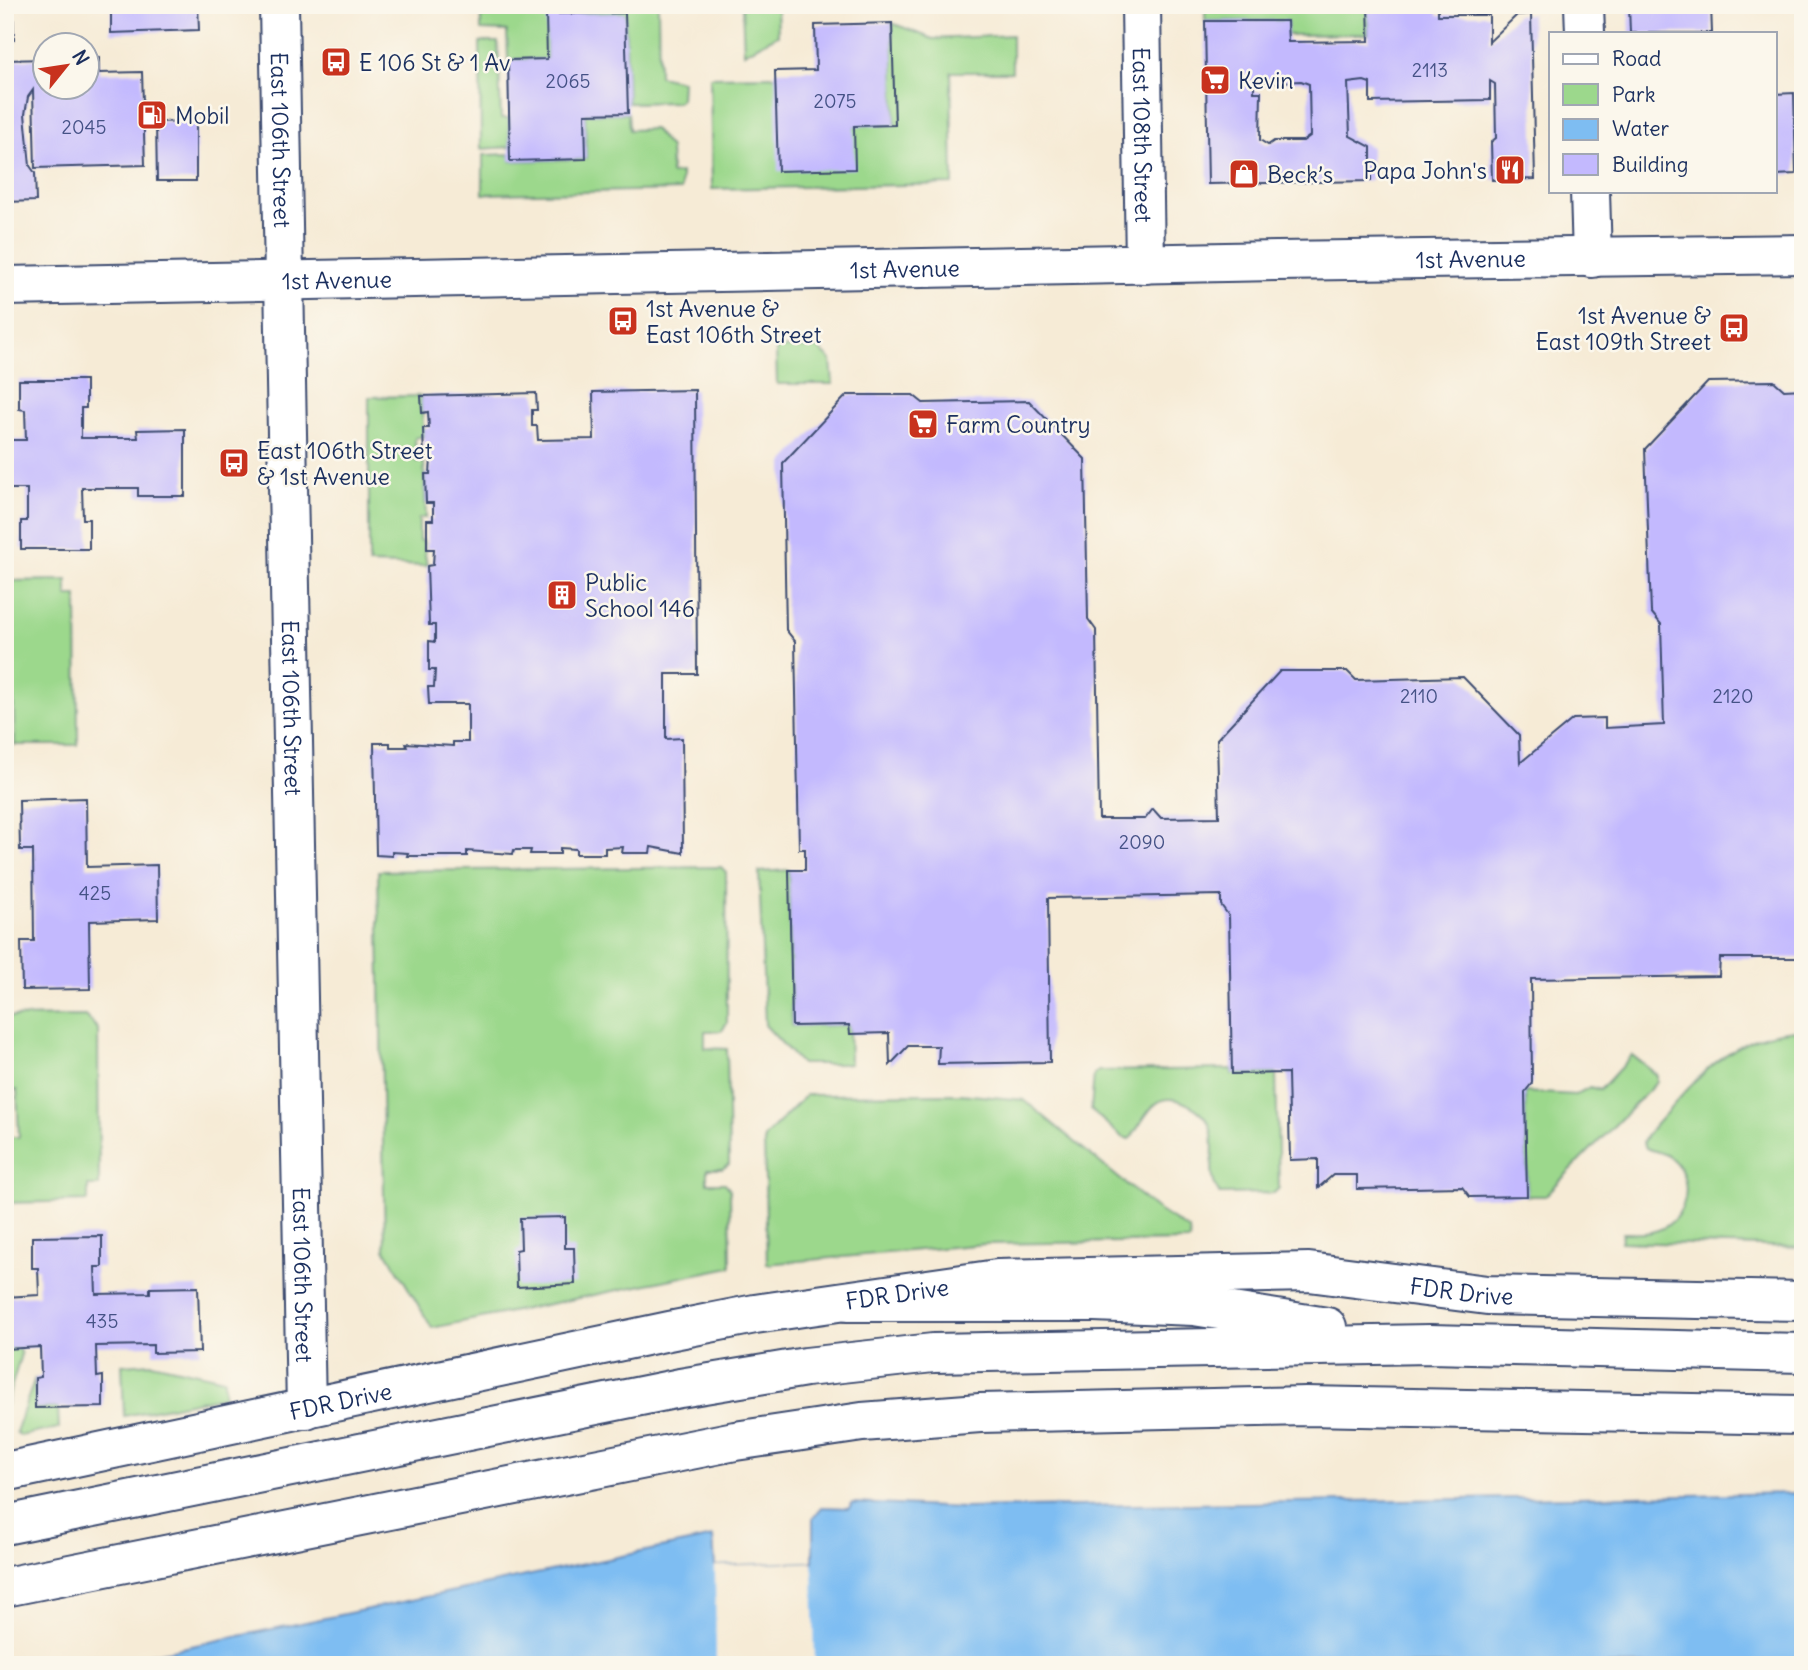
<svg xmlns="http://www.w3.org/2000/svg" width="1808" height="1670" viewBox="0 0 1808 1670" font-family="Delius,sans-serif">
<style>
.green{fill:#9cd88c;stroke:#5c8475;stroke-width:2}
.water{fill:#7ebdf2;stroke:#4c76a8;stroke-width:2}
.pier{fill:#f6ebd6}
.building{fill:#c3b9fe;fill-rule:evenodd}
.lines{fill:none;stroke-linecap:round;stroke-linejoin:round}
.minor-casing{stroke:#3c4b70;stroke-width:42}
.secondary-casing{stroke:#3c4b70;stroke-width:42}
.primary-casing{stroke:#3c4b70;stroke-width:42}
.motorway-casing{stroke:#3c4b70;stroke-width:42}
.minor{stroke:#fff;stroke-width:38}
.secondary{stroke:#fff;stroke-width:38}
.primary{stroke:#fff;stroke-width:38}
.motorway{stroke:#fff;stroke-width:38}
.labels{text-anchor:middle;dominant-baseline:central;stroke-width:5;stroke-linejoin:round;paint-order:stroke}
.number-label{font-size:19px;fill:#455286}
.poi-label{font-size:23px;fill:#1b2f5e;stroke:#fbf7ec;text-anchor:start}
.street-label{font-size:23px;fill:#1b2f5e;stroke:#fbf7ec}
</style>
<rect width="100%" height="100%" fill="#fbf7ec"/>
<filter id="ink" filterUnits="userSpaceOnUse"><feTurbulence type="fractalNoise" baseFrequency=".0143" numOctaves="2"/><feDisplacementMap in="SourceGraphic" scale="14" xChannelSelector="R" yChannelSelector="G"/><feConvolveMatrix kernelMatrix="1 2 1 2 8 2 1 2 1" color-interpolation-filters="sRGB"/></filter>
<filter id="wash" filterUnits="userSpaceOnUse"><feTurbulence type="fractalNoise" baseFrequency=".00686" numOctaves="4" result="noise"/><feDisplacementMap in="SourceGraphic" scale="28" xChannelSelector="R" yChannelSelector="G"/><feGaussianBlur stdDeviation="1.57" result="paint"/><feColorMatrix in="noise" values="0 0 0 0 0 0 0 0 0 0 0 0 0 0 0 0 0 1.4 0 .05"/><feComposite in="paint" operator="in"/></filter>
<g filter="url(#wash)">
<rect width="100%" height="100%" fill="#f6ebd6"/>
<g class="green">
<polygon points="481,5 658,5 659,76 682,81 681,99 677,102 628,103 625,13 547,14 547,59 508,60 507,31 481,30"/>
<polygon points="742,5 777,5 778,35 744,53"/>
<polygon points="1205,5 1368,5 1368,34 1287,35 1287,21 1205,21"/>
<polygon points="892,23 933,39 1012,35 1012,72 951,72 953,184 712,189 710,77 776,76 854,126 895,124"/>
<polygon points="480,42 498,42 501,118 509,118 510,147 481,149"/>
<polygon points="628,113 629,130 654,129 670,148 671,174 681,173 681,190 483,194 483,155 510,154 511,161 586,159 585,114"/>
<polygon points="817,347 831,360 833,384 777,384 776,348"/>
<polygon points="421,396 424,436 415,438 416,461 424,462 426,518 419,518 419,540 423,541 427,566 369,564 369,397"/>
<polygon points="67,580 67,596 77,596 78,745 15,745 12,656 5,655 5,581"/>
<polygon points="721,867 726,872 727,1022 722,1031 705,1031 705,1048 727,1049 729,1164 722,1169 707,1169 707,1183 725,1183 730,1190 731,1267 432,1328 385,1249 378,871"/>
<polygon points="789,870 792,1026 849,1025 850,1064 801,1064 765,1025 759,872"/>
<polygon points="86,1016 98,1029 99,1186 88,1186 88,1201 7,1203 5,1137 19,1137 17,1090 5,1090 5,1017"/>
<path d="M1803,1030V1247L1621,1242L1623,1233C1632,1233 1642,1234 1651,1232C1685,1226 1698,1182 1672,1159C1665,1152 1654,1152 1646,1148L1643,1142L1648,1133C1695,1083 1728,1031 1803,1030Z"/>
<polygon points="1632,1055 1657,1075 1657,1082 1545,1196 1527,1196 1525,1092 1575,1095 1590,1087 1600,1090"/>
<path d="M1232,1069V1074L1276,1073L1279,1188L1274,1193L1220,1194C1198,1167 1235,1125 1185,1103C1153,1088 1146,1119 1130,1139L1122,1137L1091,1110L1094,1074L1099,1071Z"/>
<polygon points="960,1094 1024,1100 1155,1208 1189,1230 1190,1241 985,1244 767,1264 764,1138 806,1095"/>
<polygon points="18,1348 21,1354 5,1409 5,1349"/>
<polygon points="152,1363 224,1379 224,1396 124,1416 122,1365"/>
<polygon points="35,1378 35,1408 58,1408 59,1428 20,1436 16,1432"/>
</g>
<polygon class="water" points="1803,1493 1803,1665 100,1665 713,1537 715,1566 813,1562 813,1518 822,1507 849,1508 852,1503 964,1508"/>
<polygon class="pier" points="813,1562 815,1665 716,1665 715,1566"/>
<g id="blocks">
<g class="building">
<polygon points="5,5 13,5 14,40 5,41"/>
<polygon points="111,5 198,5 199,30 111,33"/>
<polygon points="908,5 973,5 973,8 908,9"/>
<path d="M1368,5H1438V15H1489V42L1517,15L1531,14L1535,179L1492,180L1491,142L1496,138L1495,84L1490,81V100L1370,102V83L1364,81L1348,83L1350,136L1371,147V181L1208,184L1205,21H1287L1288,42L1369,41ZM1301,81L1309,84L1310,136L1303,141H1274L1268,145L1260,140L1261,92H1254V83Z"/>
<polygon points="1629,5 1711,5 1712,33 1630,33"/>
<polygon points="625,13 628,113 585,114 586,159 510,161 508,60 547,59 546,14"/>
<polygon points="892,23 895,125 854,126 855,169 778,171 775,71 816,70 815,25"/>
<polygon points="88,58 99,58 99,73 142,72 145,165 35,168 33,90 28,97 25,114 30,166 35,173 36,201 5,202 5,60 46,59 46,88 88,88"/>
<polygon points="1794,93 1796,174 1775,175 1775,94"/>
<polygon points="196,121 196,181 157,181 156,122"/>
<polygon points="19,380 86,380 86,408 81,408 81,438 138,438 137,430 185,429 185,496 138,496 138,488 82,488 83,519 89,519 89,549 21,549 21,521 27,521 27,489 5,489 5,440 26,440 25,410 19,409"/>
<polygon points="1774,381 1784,390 1803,389 1803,958 1720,958 1719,976 1531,979 1532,1083 1525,1092 1527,1196 1470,1197 1462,1187 1357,1189 1357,1175 1333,1175 1318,1188 1318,1159 1290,1160 1288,1073 1232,1074 1229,916 1221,905 1221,895 1048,898 1050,1062 938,1064 939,1046 908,1046 890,1065 889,1033 850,1034 849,1025 792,1026 789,870 805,870 805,849 799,849 795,641 786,630 783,463 847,395 913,395 923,403 1029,401 1085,459 1088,619 1096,630 1099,819 1145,819 1153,809 1161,818 1219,817 1217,739 1280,671 1347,671 1356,680 1463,677 1519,735 1520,763 1573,719 1605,718 1605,728 1664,725 1661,624 1651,612 1645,449 1708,382"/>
<polygon points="695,390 697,674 666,674 666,739 682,738 683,853 651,847 650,853 622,853 623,847 605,848 605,854 576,854 576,849 560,848 560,854 530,854 531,850 514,850 513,854 467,851 467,856 407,856 408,853 392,852 392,856 376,855 374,743 390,743 390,747 407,747 406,743 453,746 453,742 468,742 468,704 429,704 428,687 434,687 435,670 429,670 429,641 435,642 435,625 429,625 427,566 433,565 434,549 427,549 427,520 433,520 433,503 426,503 425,474 430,474 431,458 424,458 423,428 429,428 428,412 422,413 421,396 536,393 537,410 532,410 532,426 537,426 538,440 594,439 593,392"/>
<polygon points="86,798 87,867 157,865 158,919 89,921 90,989 22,990 21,941 34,941 33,850 20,850 19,800"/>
<polygon points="565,1217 565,1248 574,1248 575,1284 517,1287 516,1250 521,1249 520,1218"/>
<polygon points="102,1236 102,1267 95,1267 96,1294 150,1293 150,1288 198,1287 200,1352 153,1353 153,1345 96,1346 97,1377 103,1376 103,1407 35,1408 35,1378 41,1377 40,1347 5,1349 5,1297 39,1295 38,1268 32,1268 32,1237"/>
</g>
</g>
</g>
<g filter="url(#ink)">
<use href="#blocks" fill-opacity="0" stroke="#3c4b70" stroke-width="2"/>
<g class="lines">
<g class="minor-casing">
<g id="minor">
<path id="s1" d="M1141,5L1145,264"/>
<polyline points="1584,5 1585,33"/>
<polyline points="1590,191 1592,258"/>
<path id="s2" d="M284,279L306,1409"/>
<path id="s3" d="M5,1472L669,1331L755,1314L997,1279L1309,1272L1487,1295L1803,1301"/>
</g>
</g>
<g class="secondary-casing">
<g id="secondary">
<path id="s4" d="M279,5L284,279"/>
</g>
</g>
<g class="primary-casing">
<g id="primary">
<path id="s5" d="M5,286L1277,261L1803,254"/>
</g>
</g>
<g class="motorway-casing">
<g id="motorway">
<polyline points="847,1302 1094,1302 1194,1306 1327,1327"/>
<polyline points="5,1525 680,1388 806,1367 933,1353 1430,1344 1803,1353"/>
<polyline points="5,1587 735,1441 862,1422 980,1413 1306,1406 1803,1415"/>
</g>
</g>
<use href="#minor" class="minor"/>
<use href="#secondary" class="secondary"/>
<use href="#primary" class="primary"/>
<use href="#motorway" class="motorway"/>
</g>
</g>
<defs>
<g id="bus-square" transform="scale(1.575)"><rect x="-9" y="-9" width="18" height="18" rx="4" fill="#c8321e" stroke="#fbf7ec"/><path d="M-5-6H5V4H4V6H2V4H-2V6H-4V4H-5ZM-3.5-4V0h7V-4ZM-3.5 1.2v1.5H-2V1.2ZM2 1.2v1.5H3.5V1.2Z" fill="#fff"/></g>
<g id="supermarket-square" transform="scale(1.575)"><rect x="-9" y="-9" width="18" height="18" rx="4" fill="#c8321e" stroke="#fbf7ec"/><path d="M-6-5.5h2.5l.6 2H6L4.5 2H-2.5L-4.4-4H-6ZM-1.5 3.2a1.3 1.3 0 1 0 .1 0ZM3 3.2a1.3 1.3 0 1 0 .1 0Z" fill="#fff"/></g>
<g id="fuel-square" transform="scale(1.575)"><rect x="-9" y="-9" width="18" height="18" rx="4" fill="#c8321e" stroke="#fbf7ec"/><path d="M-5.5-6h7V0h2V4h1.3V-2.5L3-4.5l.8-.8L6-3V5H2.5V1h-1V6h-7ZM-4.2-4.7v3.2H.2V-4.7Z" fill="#fff"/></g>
<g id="restaurant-square" transform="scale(1.575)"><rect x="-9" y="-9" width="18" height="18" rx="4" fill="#c8321e" stroke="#fbf7ec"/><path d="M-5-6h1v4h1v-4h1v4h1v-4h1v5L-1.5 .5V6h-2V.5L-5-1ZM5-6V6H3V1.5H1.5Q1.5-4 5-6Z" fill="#fff"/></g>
<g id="shop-square" transform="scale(1.575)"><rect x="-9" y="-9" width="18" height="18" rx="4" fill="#c8321e" stroke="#fbf7ec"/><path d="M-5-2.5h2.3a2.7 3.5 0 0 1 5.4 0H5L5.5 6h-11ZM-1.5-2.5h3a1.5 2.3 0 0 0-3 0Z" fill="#fff"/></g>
<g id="building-square" transform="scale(1.575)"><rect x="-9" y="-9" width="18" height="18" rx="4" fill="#c8321e" stroke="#fbf7ec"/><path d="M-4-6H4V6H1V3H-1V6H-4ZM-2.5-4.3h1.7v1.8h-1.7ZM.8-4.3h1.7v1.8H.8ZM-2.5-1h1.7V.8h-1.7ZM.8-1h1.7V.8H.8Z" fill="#fff"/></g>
</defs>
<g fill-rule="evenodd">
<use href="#bus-square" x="336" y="62"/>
<use href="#supermarket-square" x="1215" y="80"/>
<use href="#fuel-square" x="152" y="115"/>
<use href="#restaurant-square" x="1510" y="170"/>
<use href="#shop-square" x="1244" y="174"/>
<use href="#bus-square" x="623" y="321"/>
<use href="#bus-square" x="1734" y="328"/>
<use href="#supermarket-square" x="923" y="424"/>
<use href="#bus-square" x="234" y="463"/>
<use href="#building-square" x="562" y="595"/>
</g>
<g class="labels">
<g class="number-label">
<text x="1430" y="70">2113</text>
<text x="568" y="81">2065</text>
<text x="835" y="101">2075</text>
<text x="84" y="127">2045</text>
<text x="1419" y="696">2110</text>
<text x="1733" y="696">2120</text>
<text x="1142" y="842">2090</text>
<text x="95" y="893">425</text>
<text x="102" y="1321">435</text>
</g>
<g class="poi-label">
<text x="359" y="62">E 106 St &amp; 1 Av</text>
<text x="1238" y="80">Kevin</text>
<text x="175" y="115">Mobil</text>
<text x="1487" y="170" text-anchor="end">Papa John's</text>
<text x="1267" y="174">Beck’s</text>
<text x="646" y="308">1st Avenue &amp;<tspan x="646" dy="26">East 106th Street</tspan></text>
<text x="1711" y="315" text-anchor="end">1st Avenue &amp;<tspan x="1711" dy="26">East 109th Street</tspan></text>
<text x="946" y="424">Farm Country</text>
<text x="257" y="450">East 106th Street<tspan x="257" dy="26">&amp; 1st Avenue</tspan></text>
<text x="585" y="582">Public<tspan x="585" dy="26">School 146</tspan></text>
</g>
<g class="street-label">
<text stroke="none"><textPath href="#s1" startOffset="130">East 108th Street</textPath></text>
<text stroke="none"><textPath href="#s4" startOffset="135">East 106th Street</textPath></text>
<text stroke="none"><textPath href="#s5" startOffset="1466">1st Avenue</textPath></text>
<text stroke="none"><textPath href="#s5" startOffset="900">1st Avenue</textPath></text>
<text stroke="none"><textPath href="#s5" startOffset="332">1st Avenue</textPath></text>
<text stroke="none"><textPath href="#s2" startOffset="429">East 106th Street</textPath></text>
<text stroke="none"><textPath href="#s2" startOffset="996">East 106th Street</textPath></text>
<text stroke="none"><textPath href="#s3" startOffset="1477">FDR Drive</textPath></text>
<text stroke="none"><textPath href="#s3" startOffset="910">FDR Drive</textPath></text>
<text stroke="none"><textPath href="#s3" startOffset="343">FDR Drive</textPath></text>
</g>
</g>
<rect width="1808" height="1670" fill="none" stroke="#fbf7ec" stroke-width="28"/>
<rect x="1549" y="32" width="228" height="161" fill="#fbf7ec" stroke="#a1a7b3" stroke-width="2"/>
<rect x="1563" y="54" width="35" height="10" fill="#ffffff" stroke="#a1a7b3" stroke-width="2"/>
<text x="1612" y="66" font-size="21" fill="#1b2f5e">Road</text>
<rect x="1563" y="84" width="35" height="21" fill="#9cd88c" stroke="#a1a7b3" stroke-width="2"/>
<text x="1612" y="102" font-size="21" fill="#1b2f5e">Park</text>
<rect x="1563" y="119" width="35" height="21" fill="#7ebdf2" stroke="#a1a7b3" stroke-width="2"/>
<text x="1612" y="136" font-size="21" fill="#1b2f5e">Water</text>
<rect x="1563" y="154" width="35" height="21" fill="#c3b9fe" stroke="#a1a7b3" stroke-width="2"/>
<text x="1612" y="172" font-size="21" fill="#1b2f5e">Building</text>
<g transform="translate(66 66) rotate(60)"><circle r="33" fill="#fbf7ec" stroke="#a1a7b3" stroke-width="2"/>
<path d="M0-5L12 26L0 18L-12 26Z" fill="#c8321e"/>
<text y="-10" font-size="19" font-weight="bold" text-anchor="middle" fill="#1b2f5e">N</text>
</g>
</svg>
